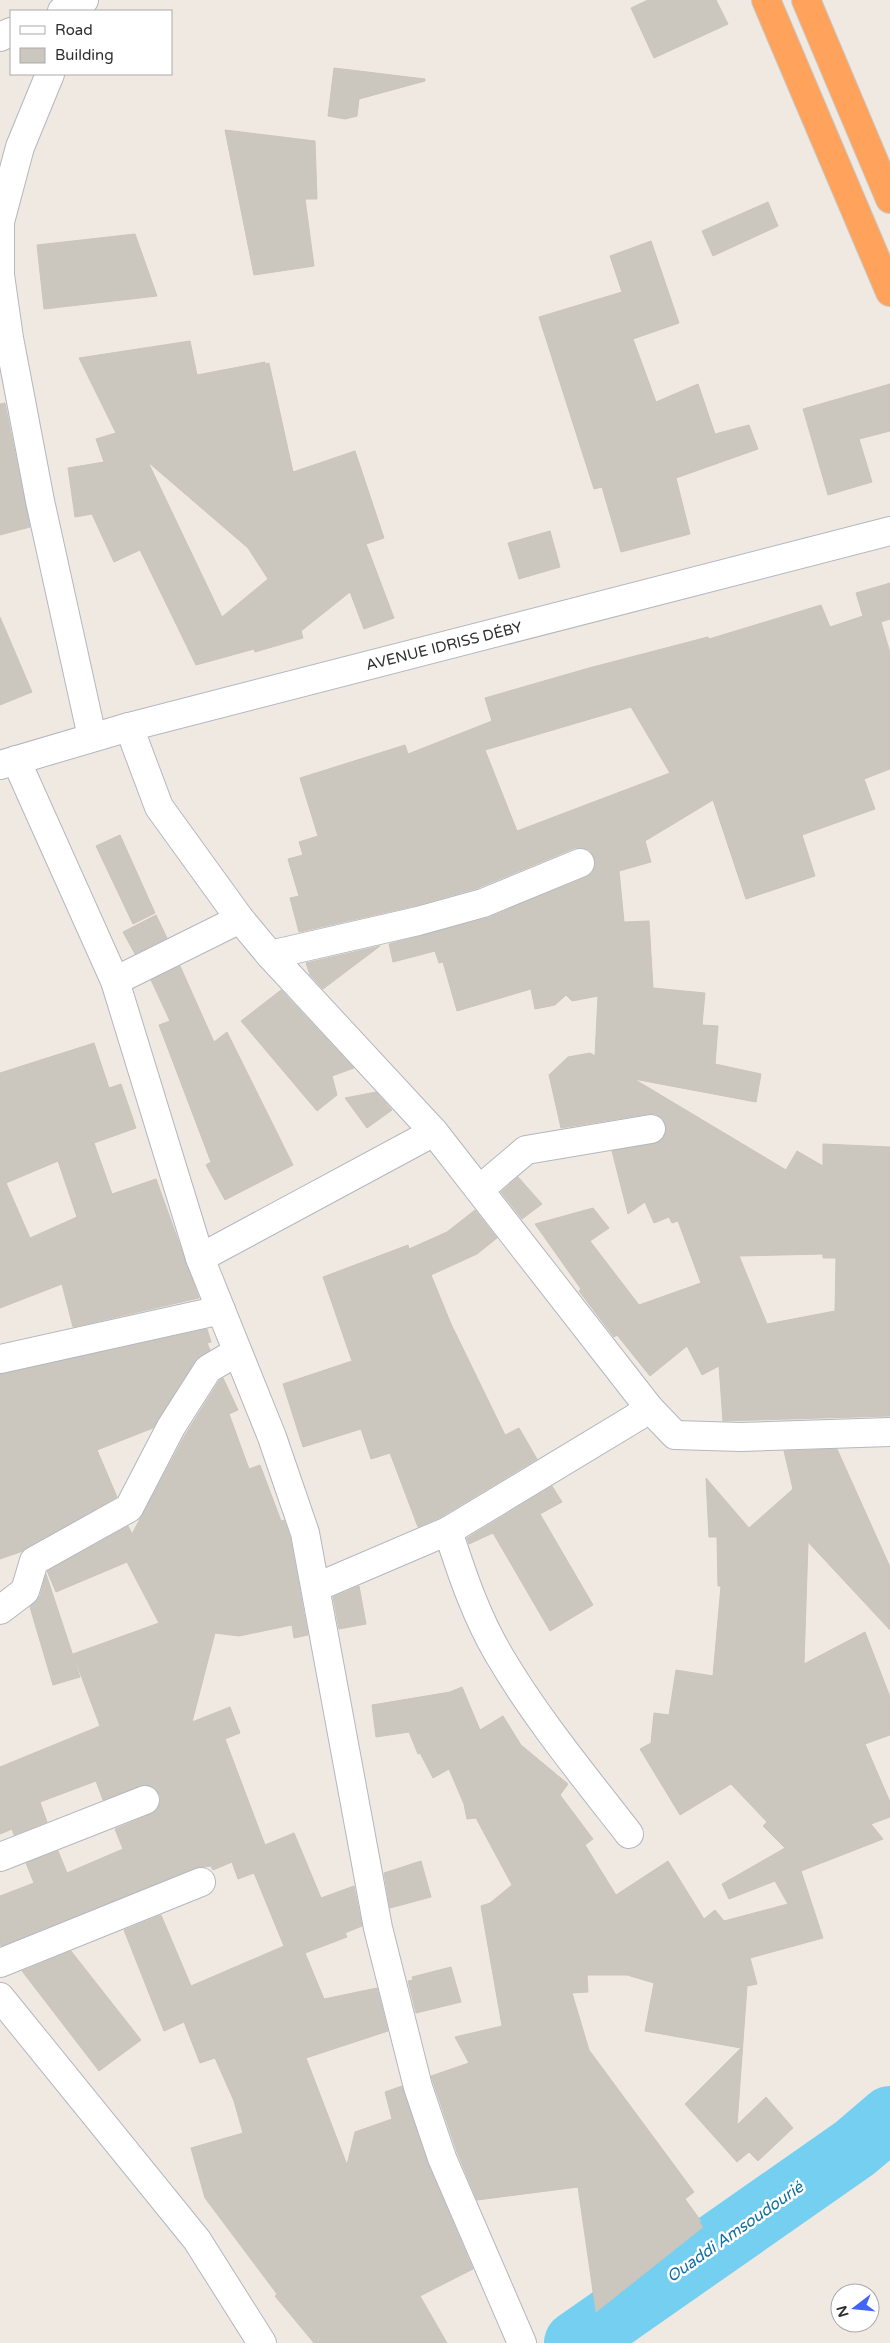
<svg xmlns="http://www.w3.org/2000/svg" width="890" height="2343" viewBox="0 0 890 2343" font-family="'Varela Round',sans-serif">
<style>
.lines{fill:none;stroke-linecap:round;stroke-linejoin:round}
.river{stroke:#75cff0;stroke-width:64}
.building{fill:#cbc7bf;stroke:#cbc5ba;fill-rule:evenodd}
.minor-casing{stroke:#b4b7c1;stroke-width:30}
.highway-casing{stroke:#c9c9c9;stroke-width:30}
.minor{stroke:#fff;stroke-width:28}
.highway{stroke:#ffa35c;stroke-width:28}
.labels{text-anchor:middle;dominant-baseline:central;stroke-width:5;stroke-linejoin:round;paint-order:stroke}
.street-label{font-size:15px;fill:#2e2e2e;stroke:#fff}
.water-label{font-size:16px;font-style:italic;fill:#0d6fa3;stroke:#fff}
</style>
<rect width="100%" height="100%" fill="#efe9e1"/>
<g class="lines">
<polyline class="river" points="576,2343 855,2148 890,2118"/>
</g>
<g class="building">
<polygon points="648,0 716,0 728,24 654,58 631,8"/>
<polygon points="334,68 425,79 425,81 359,99 357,116 345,119 328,116"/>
<polygon points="225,130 315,141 317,199 305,199 314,266 254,275"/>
<polygon points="768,202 778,226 713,256 702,231"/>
<polygon points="135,234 157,296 44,309 37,245"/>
<polygon points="651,241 679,323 633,339 656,402 698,384 715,434 749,425 758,449 676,478 690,534 621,552 602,487 594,489 539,317 622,292 610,256"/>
<path d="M190,341L197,375L265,362V364L269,363L293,472L355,451L384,538L366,544L394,618L364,629L350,592L301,631L303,638L255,652L254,649L196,665L140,550L114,562L92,514L75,517L68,468L104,462L96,439L116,433L79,358ZM148,462L248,548L268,579L222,617Z"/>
<polygon points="890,384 890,431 859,439 872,482 828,495 803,409"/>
<polygon points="5,403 30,527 0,535 0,404"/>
<polygon points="550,531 560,567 519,579 508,543"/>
<path d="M890,583V619L881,622L890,653V769L864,779L875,809L802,835L815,876L746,899L713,800L645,841L651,862L619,871L624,922L649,921L653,988L705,993L702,1025L718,1026L715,1064L761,1074L756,1102L634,1079L786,1170L797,1151L823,1166V1144L890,1147V1416L723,1421L719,1366L702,1375L687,1346L650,1376L617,1335L614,1337L579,1291L581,1289L535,1224L593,1208L609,1228L590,1241L639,1305L701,1283L678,1221L672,1223L669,1217L654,1223L645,1202L628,1214L612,1151L661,1141L665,1135L666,1127L663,1119L656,1114H648L561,1128L549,1075L568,1057L590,1053L595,1056L598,996L572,1001L566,995L555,1005L535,1009L531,989L457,1011L443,962L439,963L435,951L393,962L389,944L487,918L586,877L592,873L595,866L594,857L589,850L583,848H575L478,888L414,906L299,932L290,898L299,896L288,859L303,855L299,842L318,836L300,778L405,745L408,754L492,721L485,698L589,668L708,637L709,639L821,605L830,627L863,616L856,593ZM631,707L670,773L517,831L485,750ZM823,1254V1258H836L835,1311L767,1324L739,1256Z"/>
<polygon points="0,617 32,692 0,705"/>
<polygon points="120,835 155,913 133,924 96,846"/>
<polygon points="156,915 167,938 135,954 123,932"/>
<polygon points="380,946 323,989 310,975 306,963"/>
<polygon points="180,966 214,1042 227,1032 293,1165 225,1200 206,1165 211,1162 159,1025 170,1021 151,980"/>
<polygon points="281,990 354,1068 332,1076 337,1095 317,1111 241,1021"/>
<path d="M94,1043L109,1088L121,1084L136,1128L94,1143L112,1194L156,1179L199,1298L73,1327L62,1284L0,1308V1073ZM58,1161L77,1217L30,1238L6,1183Z"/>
<polygon points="376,1092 392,1110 367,1128 345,1098"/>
<polygon points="518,1177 542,1204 522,1219 501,1192"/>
<polygon points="475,1210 497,1238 477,1254 431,1275 451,1324 505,1435 519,1428 537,1459 441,1517 418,1527 390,1453 371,1459 361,1429 303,1447 283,1384 352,1361 323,1277 408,1245 409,1249 447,1232"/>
<polygon points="207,1329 211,1342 207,1343 210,1350 195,1361 153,1428 97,1450 117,1497 23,1551 0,1559 0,1374"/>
<polygon points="223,1378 238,1410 229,1414 249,1469 260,1465 281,1521 284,1520 290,1537 308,1635 294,1638 292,1625 239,1636 215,1633 192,1722 230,1707 240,1733 225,1739 265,1845 294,1833 321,1898 354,1886 362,1926 345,1933 347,1937 305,1953 324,1999 377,1988 388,2031 306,2058 347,2165 355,2132 392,2119 385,2092 402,2086 428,2164 473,2269 420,2296 447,2343 314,2343 275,2296 277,2294 205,2198 191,2148 243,2133 234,2101 215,2058 200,2063 184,2022 164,2031 124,1930 161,1915 191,1986 284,1946 254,1873 238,1879 232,1862 213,1870 211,1866 195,1868 1,1946 0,1944 0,1896 34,1883 26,1863 58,1851 67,1873 123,1849 115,1829 151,1814 157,1810 160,1803 160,1795 155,1788 147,1785 103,1800 96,1781 40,1802 47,1822 14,1835 12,1829 0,1834 0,1767 100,1726 73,1654 159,1623 127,1562 56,1592 47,1571 128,1526 132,1534 185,1435 219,1381"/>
<polygon points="837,1449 890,1567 890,1630 808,1542 804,1664 865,1632 890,1697 890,1735 865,1744 890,1802 890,1817 871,1824 883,1839 801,1871 823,1938 750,1958 757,1984 747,1986 737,2125 766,2097 793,2128 758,2161 749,2152 737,2162 685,2104 741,2048 645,2031 654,1983 627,1975 587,1975 588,1992 572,1993 589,2050 694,2192 685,2199 701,2221 699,2222 703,2227 596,2312 578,2187 477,2200 457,2152 431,2076 469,2063 455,2037 502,2026 481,1906 490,1903 512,1885 476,1818 467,1819 464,1804 449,1769 433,1778 420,1753 418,1754 409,1732 376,1737 372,1705 450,1692 462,1687 480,1730 503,1716 521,1745 568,1784 560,1795 593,1839 585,1845 616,1895 668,1861 704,1919 715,1910 724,1921 788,1904 775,1881 729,1899 722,1884 785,1848 763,1826 767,1822 731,1784 680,1815 640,1749 651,1743 654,1713 669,1715 676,1670 713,1676 721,1586 718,1586 717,1537 709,1537 706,1478 749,1528 793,1489 784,1451"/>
<polygon points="552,1486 562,1502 540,1514 593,1605 550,1631 493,1533 469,1544 467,1538"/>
<polygon points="46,1574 80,1677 53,1685 30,1607 40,1596"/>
<polygon points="359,1586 366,1624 339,1629 333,1597"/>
<polygon points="421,1861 431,1897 390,1908 384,1873"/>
<polygon points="71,1951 141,2040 99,2071 22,1971"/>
<polygon points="451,1967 461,2002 416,2013 408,1981 413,1980 412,1977"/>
</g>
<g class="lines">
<g class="minor-casing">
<g id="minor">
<polyline points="62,11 84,0"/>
<polyline points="0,37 11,32"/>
<polyline points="50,74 20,147 0,222 0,275 9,338 40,501 92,737"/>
<polyline points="129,727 159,807 240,919 270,955 434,1132 650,1409 675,1435 741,1437 890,1432"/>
<polyline points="16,760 115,981 200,1258 272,1437 305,1533 378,1928 418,2087 442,2158 522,2343"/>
<polyline points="0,765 129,727 890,531"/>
<polyline points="270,955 418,921 483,903 580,863"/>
<polyline points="115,981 240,919"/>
<polyline points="480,1189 526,1150 651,1129"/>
<polyline points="200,1258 434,1132"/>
<polyline points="0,1359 221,1310"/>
<path d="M448,1531C462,1574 476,1616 499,1655C536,1718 584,1776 629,1834"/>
<polyline points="317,1587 448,1531 650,1409"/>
<polyline points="0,1610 25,1591 34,1561 129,1508 171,1427 208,1369 237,1352"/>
<polyline points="0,1857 145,1800"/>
<polyline points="0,1963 201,1882"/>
<polyline points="0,1997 197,2240 262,2343"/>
</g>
</g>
<g class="highway-casing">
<g id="highway">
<polyline points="766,0 890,292"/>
<polyline points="806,0 890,199"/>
</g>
</g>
<use href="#minor" class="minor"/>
<use href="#highway" class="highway"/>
</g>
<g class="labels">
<g class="street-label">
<text transform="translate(444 646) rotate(-14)">AVENUE IDRISS DÉBY</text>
</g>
<g class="water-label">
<text transform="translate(735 2232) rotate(-35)">Ouaddi Amsoudourié</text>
</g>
</g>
<rect x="10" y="10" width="162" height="65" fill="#ffffff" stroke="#ababab"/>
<rect x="20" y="26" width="25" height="8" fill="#ffffff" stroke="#ababab"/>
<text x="55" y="35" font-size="15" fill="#2e2e2e">Road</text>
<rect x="20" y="48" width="25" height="15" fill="#cbc7bf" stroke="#ababab"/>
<text x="55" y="60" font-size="15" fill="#2e2e2e">Building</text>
<g transform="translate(855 2308) rotate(254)"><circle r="24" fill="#ffffff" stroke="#ababab"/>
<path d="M0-4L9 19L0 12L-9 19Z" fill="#4264fb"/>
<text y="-8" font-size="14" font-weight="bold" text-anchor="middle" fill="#2e2e2e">N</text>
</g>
</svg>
